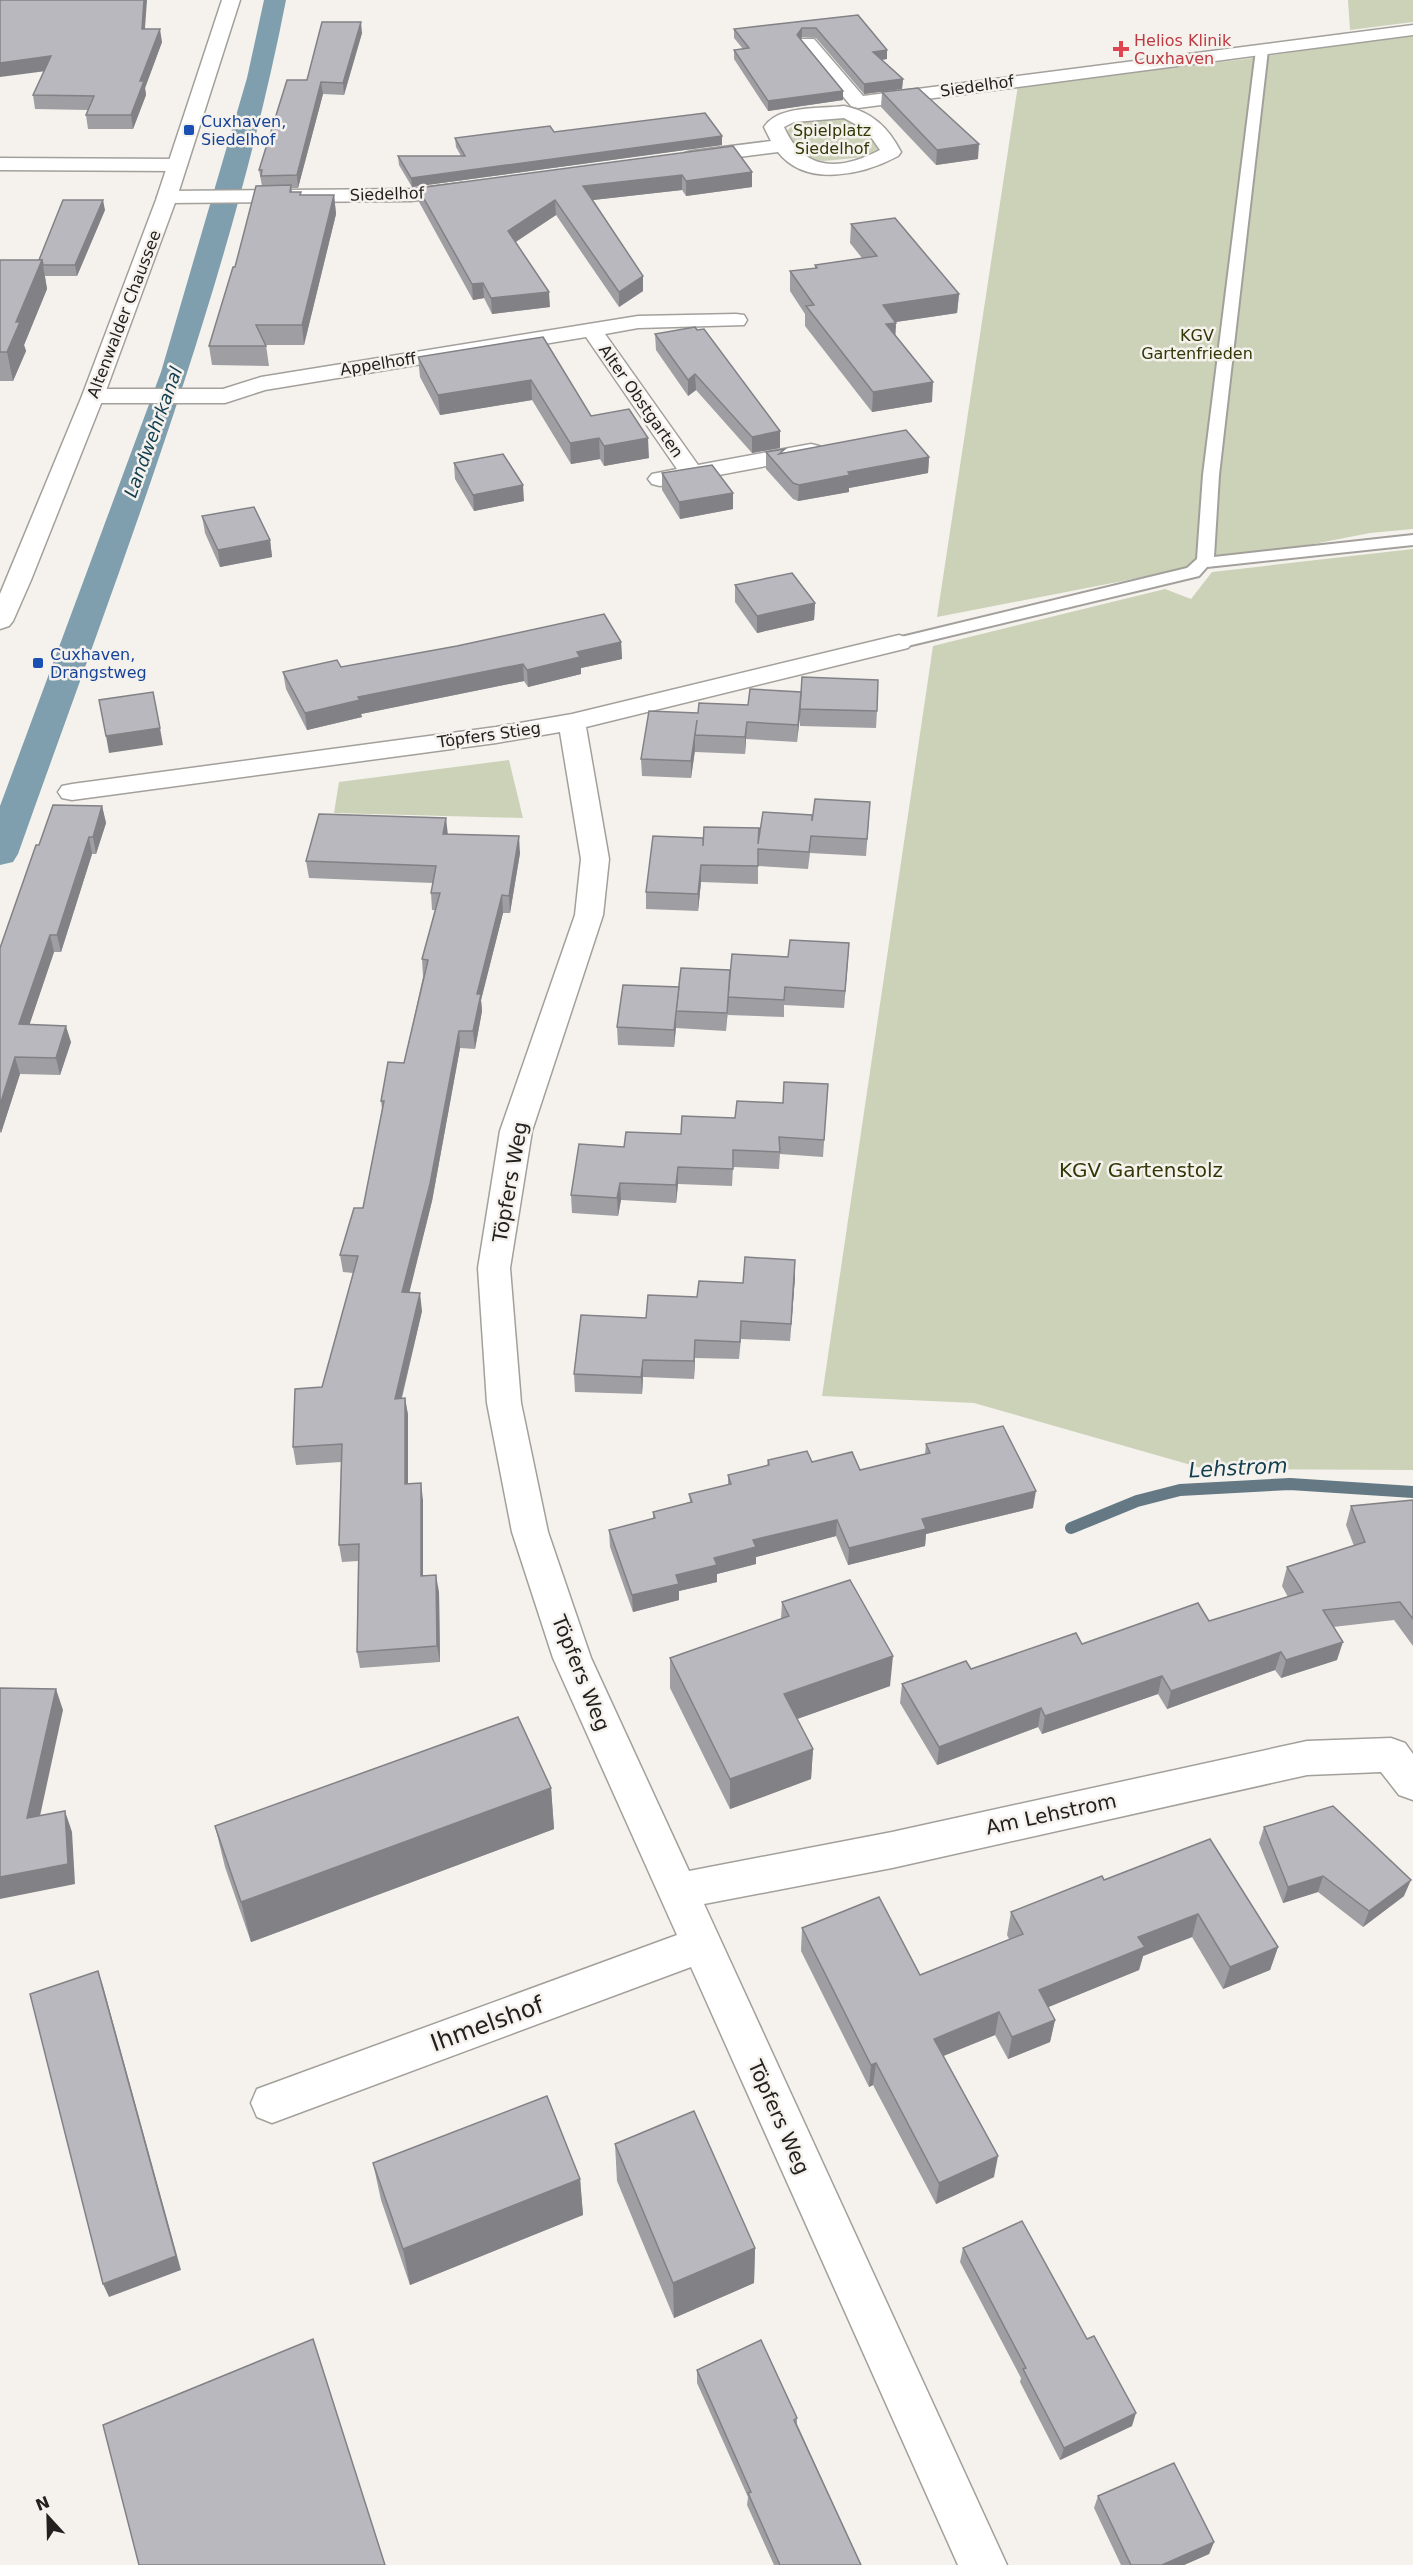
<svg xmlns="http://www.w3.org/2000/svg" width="1413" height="2565" viewBox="0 0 1413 2565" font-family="'DejaVu Sans',sans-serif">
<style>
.green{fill:#cbd2b8}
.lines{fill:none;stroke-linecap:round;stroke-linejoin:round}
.stream{stroke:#647983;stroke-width:12}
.canal{fill:#809fae;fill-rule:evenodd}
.lane-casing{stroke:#a3a09b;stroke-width:4}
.street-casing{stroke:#a3a09b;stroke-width:3}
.primary-casing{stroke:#a3a09b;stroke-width:3}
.lane{fill:#fff;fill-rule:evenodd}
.street{fill:#fff;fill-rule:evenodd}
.primary{fill:#fff;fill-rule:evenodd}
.wall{fill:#9f9ea3}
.shaded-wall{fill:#828185}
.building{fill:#b9b8be;stroke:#828185;stroke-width:1.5}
.health-dot{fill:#e0444e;stroke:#f5f2ed;stroke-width:2}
.transit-dot{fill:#1a4fb4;stroke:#f5f2ed;stroke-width:2}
.labels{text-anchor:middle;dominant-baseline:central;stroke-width:5;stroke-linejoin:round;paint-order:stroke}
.far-health-label{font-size:16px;fill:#be3a42;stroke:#f5f2ed;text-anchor:start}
.far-street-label{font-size:16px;fill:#22211f;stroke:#f5f2ed}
.far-transit-label{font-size:16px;fill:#164399;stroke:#f5f2ed;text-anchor:start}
.far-park-label{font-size:16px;fill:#303805;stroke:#f5f2ed}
.far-water-label{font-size:18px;font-style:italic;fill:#123e50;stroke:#f5f2ed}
.park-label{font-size:20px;fill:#303805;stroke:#f5f2ed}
.street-label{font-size:20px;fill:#22211f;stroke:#f5f2ed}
.water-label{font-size:21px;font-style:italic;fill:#123e50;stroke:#f5f2ed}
.near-street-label{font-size:24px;fill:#22211f;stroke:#f5f2ed}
</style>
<rect width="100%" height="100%" fill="#f5f2ed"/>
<g class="green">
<polygon points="1348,0 1413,0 1413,22 1350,30"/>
<polygon points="1413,34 1413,529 1370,533 937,617 1018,85 1246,59"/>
<path d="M831,117C852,119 871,127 878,150L875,156L824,161L804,158L785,135C791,119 816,120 831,117Z"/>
<polygon points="1413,549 1413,1470 1205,1469 974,1403 822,1396 933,646 1165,589 1191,599 1212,572"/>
<polygon points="509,760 523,818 334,813 339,782"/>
</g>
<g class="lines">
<polyline class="stream" points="1071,1528 1137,1501 1180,1490 1290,1484 1413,1492"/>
<path class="canal" d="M264,0H286C229,292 117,574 18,854L13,862L0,865V806L161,372L247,78Z"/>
<g class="lane-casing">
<polygon id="lane" points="1262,46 1268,50 1219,475 1214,557 1413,535 1413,545 1207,567 1199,576 899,648 893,647 890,643 893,639 1187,568 1197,559 1203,475 1256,50"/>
</g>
<g class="street-casing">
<g id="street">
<polygon points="1413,25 1413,35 858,108 851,106 799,43 802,39 814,39 863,96"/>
<path d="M844,106C872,112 888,127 901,152L898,156C863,175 806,188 778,152L692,163L685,161L682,157L685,153L692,151L771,141L764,127C778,105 820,109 844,106ZM844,118L866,130L880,150C840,171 804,172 784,127L794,122Z"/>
<polygon points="0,158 177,159 184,161 187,165 184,169 177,171 0,170"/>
<polygon points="462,183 469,185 472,189 469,193 412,201 167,203 160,201 157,197 160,193 167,191 412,189"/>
<polygon points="736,314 744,315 747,320 744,325 638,328 605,334 698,465 811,444 819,446 823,451 819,456 660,486 652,484 648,479 652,474 677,469 586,337 265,390 225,403 93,403 85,401 82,396 85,391 93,389 223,389 261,377 638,316"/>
<polygon points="899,635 908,638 912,643 908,648 586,727 609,859 603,915 532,1131 510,1268 521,1403 548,1532 591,1658 689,1871 892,1832 1307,1741 1391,1738 1405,1743 1413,1754 1413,1800 1399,1795 1381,1772 1307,1775 892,1868 704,1904 1007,2565 958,2565 691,1967 272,2123 257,2117 251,2103 257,2089 677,1935 553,1658 512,1532 487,1403 478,1268 500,1131 575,915 581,859 560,732 496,743 72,800 62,798 58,792 62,786 72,784 496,727 572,714"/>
</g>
</g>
<g class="primary-casing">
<polygon id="primary" points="222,0 240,0 176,200 104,396 31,580 13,621 9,626 0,629 0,594 82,396 156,200"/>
</g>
<use href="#lane" class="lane"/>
<use href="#street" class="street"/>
<use href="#primary" class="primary"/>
</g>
<g class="wall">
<polygon points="858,15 887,59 882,60 903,79 902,89 864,94 816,38 802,37 801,39 843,91 843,100 768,111 734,59 734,50 743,49 734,38 734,29"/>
<polygon points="145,29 162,42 145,88 146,95 133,129 88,129 86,115 88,110 35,109 33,95"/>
<polygon points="362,33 344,95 323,94 298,188 292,188 292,192 301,195 334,195 336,214 304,345 266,345 269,366 212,365 209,346 262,186 259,170 307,80"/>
<polygon points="882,92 978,159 936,165 881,107"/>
<polygon points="554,132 722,136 722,145 412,187 399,165 398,156 461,156 456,147 455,138"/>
<polygon points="752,172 752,187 686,196 682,190 593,200 643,276 643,291 619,307 556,215 516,242 550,307 492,314 484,298 473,300 419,202 418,188"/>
<polygon points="105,210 77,276 45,276 47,289 24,345 26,351 13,381 0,381 0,260 39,260"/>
<polygon points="851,224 959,294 957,313 896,322 895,336 932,402 872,412 805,326 805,314 790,291 790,271 815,268 815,265 862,258 850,243"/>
<polygon points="697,330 780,431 780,448 752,453 696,390 688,396 656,350 655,334"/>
<polygon points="543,337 591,416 649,458 604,466 600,459 571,464 532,400 440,415 420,377 418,357"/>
<polygon points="766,452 929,457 928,473 849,488 849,492 798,501 793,499 766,469"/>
<polygon points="454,463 524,501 474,511 455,479"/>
<polygon points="662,473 733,493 733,509 680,519 662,490"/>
<polygon points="202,516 270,540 272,557 220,567 205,533"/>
<polygon points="735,585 815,603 814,620 757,633 735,602"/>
<polygon points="621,642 622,659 581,668 581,674 528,687 524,681 361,714 362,717 307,730 286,689 283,672"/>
<polygon points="699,703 877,711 876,728 800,726 800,713 797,742 746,739 745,754 695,752 695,750 691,778 642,776 641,759 698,713"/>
<polygon points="102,806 106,823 96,854 92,854 61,952 54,952 29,1025 71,1042 60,1075 20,1074 1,1133 0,1132 0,948 39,845"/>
<polygon points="869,819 866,856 810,853 808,869 758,866 758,884 701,882 698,911 646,909 646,892 703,838 758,844"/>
<polygon points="447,834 520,853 510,913 503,913 481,1000 482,1011 475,1049 460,1048 432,1201 409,1293 422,1311 402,1398 405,1398 408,1415 408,1484 423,1500 423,1576 439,1592 440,1662 360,1668 357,1652 358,1561 342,1562 339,1545 341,1462 296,1465 293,1447 322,1387 353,1273 343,1272 340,1255 363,1208 382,1109 381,1101 404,1063 423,977 422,959 435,910 432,910 431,893 433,883 309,878 306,861"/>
<polygon points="849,943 844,1008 784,1005 784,1017 728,1015 728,1008 726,1031 676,1028 676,1027 674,1047 618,1045 617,1027 679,987 730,970"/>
<polygon points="828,1084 823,1157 780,1154 779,1169 733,1167 732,1186 678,1184 676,1203 621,1200 618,1216 572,1213 571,1195 681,1134 783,1103"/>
<polygon points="795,1277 790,1341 741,1339 739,1359 695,1358 694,1379 643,1377 642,1394 575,1392 574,1374 646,1318 697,1297 743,1283"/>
<polygon points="926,1444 1033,1508 926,1534 925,1546 848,1565 836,1536 756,1557 756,1564 717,1574 717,1582 679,1591 679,1600 633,1612 610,1547 609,1530 653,1519 653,1512 690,1502 689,1494 728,1485 728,1475 767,1466 768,1460 812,1462 860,1470 925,1454"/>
<polygon points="1413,1500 1413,1646 1394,1620 1333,1627 1337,1660 1281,1678 1275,1670 1167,1709 1158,1694 1042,1734 1038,1727 937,1765 900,1703 902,1684 1082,1644 1209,1621 1288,1597 1282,1586 1287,1567 1354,1546 1346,1525 1351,1506"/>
<polygon points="782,1602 890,1686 797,1719 813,1749 811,1779 730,1809 670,1688 670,1658 781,1619"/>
<polygon points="551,1788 554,1829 251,1942 225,1867 215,1826"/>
<polygon points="1264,1827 1404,1896 1363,1927 1318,1892 1283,1903 1259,1843"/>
<polygon points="1210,1839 1278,1947 1270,1970 1223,1989 1192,1937 1143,1956 1139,1970 1048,2007 1055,2020 1050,2042 1008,2059 995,2035 943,2056 994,2177 936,2204 873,2085 869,2087 801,1951 802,1928 920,1975 1009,1939 1007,1935 1011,1912 1104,1880"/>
<polygon points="615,2144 755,2248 754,2283 674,2318 617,2181"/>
<polygon points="373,2163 580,2179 583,2215 410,2285 381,2200"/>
<polygon points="963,2248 1132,2426 1060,2460 1020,2382 1021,2378 960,2262"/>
<polygon points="697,2370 797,2418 797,2424 861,2565 774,2565 747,2505 748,2497 697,2383"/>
<polygon points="1098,2496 1214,2542 1209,2554 1184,2565 1121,2565 1094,2508"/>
</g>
<g class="shaded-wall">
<polygon points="144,0 147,0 144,42 142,29"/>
<polygon points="361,22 362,33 344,95 343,83"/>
<polygon points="802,28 802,37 797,44 797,35"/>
<polygon points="160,29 162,42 145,88 146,95 133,129 131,115 140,81"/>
<polygon points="887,50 887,59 873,61 873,52"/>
<polygon points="51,56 54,70 0,77 0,63"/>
<polygon points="903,79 902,89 864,94 864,84"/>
<polygon points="321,82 323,94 298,188 297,175"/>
<polygon points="843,91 843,100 768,111 768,101"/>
<polygon points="722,136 722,145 412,187 411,178"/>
<polygon points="979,144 978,159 936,165 937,150"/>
<polygon points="752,172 752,187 686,196 686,181"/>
<polygon points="682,175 682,190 584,201 583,186"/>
<polygon points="334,195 336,214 304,345 302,325"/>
<polygon points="103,200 105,210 77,276 75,265"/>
<polygon points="555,200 556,215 509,246 508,231"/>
<polygon points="42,260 47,289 24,345 26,351 13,381 7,352 16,322"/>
<polygon points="643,276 643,291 619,307 619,292"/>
<polygon points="483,283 484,298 473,300 472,284"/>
<polygon points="549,292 550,307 492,314 491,298"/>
<polygon points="959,294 957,313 882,324 883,305"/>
<polygon points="896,323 895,342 886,324"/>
<polygon points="695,374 696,390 688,396 688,380"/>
<polygon points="531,380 532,400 440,415 438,395"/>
<polygon points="933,382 932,402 872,412 873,392"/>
<polygon points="780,431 780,448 752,453 752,437"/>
<polygon points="599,438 600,459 571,464 570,443"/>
<polygon points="648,438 649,458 604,466 604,446"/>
<polygon points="929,457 928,473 849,488 849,492 798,501 799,485 848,472"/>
<polygon points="523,485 524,501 474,511 473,495"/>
<polygon points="733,493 733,509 680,519 679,502"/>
<polygon points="270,540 272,557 220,567 218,550"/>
<polygon points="815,603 814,620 757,633 757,616"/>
<polygon points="621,642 622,659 581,668 581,674 528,687 527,670 577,652"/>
<polygon points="523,664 524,681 361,714 362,717 307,730 305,713 358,697"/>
<polygon points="801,692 801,709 797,742 798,725"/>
<polygon points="747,722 746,739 745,754 745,737"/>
<polygon points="160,728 163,745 109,753 106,736"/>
<polygon points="695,735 695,750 691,778 691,761"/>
<polygon points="102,806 106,823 96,854 93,837"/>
<polygon points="446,818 448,835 443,834"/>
<polygon points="519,836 520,853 510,913 509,896"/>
<polygon points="89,837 92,854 61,952 57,935"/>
<polygon points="701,865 701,882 698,911 698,894"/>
<polygon points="502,895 503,913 481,1000 482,1011 475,1049 473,1031 477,994"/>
<polygon points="50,935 54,952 24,1041 19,1024"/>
<polygon points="849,943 848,960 844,1008 845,991"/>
<polygon points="730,970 728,1008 726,1031 727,1013"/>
<polygon points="679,987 676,1011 676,1027 674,1047 674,1030"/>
<polygon points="66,1026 71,1042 60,1075 56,1058"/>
<polygon points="459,1031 460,1048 432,1201 405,1310 402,1292"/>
<polygon points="15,1057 20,1074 1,1133 0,1128 0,1105"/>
<polygon points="678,1167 678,1184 676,1203 676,1185"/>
<polygon points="620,1183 621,1200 618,1216 617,1198"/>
<polygon points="795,1260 795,1277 790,1341 791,1324"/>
<polygon points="420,1293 422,1311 397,1416 395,1399"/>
<polygon points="695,1340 695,1358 694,1379 694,1361"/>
<polygon points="643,1360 643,1377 642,1394 641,1377"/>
<polygon points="405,1398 408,1415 408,1501 405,1484"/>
<polygon points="421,1483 423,1500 423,1593 421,1576"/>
<polygon points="1036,1491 1033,1508 926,1534 925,1546 848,1565 849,1548 922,1519"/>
<polygon points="837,1520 836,1536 756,1557 756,1564 717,1574 717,1582 679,1591 679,1600 633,1612 632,1595 714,1558 753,1540"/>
<polygon points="436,1575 439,1592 440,1662 437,1646"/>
<polygon points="1343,1642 1337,1660 1281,1678 1286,1660"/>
<polygon points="1281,1652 1275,1670 1167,1709 1171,1691"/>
<polygon points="893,1656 890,1686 783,1724 784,1694"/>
<polygon points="1162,1676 1158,1694 1042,1734 1045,1716"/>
<polygon points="56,1689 63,1710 35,1839 27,1818"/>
<polygon points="1041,1708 1038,1727 937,1765 939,1747"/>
<polygon points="813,1749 811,1779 730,1809 730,1779"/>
<polygon points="551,1788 554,1829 251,1942 241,1902"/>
<polygon points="65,1811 72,1832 75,1884 0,1899 0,1877"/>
<polygon points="1323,1876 1318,1892 1283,1903 1288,1887"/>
<polygon points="1411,1880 1404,1896 1363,1927 1369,1911"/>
<polygon points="1198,1914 1192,1937 1143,1956 1139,1970 1034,2013 1039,1990 1138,1937"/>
<polygon points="1278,1947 1270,1970 1223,1989 1230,1967"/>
<polygon points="98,1971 103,1986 181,2270 109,2297 103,2284"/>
<polygon points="999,2012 995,2035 931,2061 934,2039"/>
<polygon points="1055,2020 1050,2042 1008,2059 1012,2037"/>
<polygon points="876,2063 873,2085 869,2087 871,2065"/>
<polygon points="998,2156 994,2177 936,2204 939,2183"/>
<polygon points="580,2179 583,2215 410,2285 403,2249"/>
<polygon points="755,2248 754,2283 674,2318 673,2283"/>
<polygon points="1136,2413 1132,2426 1060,2460 1064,2448"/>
<polygon points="1214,2542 1209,2554 1184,2565 1162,2565"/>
</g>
<g class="building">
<polygon points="0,0 144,0 142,29 160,29 140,81 144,81 131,115 86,115 94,96 33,95 51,56 0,63"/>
<polygon points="858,15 887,50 873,52 903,79 864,84 816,28 802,28 797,35 843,91 768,101 734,50 749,48 734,29"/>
<polygon points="322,22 361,22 343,83 321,82 297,175 261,176 262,170 259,170 287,80 307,80"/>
<polygon points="918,88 979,144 937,150 882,92"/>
<polygon points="705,113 722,136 411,178 398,156 465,156 455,138 550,126 554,132"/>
<polygon points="733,146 752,172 686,181 682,175 583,186 643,276 619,292 555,200 508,231 549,292 491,298 483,283 472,284 418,188"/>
<polygon points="291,185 290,192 301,192 300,195 334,195 302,325 256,325 266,346 209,346 233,267 235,267 256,186"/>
<polygon points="63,200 103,200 75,265 43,265 42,260 39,260"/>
<polygon points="895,218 959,294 883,305 896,323 886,324 933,382 873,392 806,306 814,305 790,271 817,268 815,265 877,256 851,224"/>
<polygon points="0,260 42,260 16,322 20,322 7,352 0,352"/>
<polygon points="695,327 697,330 704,329 780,431 752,437 695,374 688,380 655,334"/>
<polygon points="543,337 591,416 629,409 648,438 604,446 599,438 570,443 531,380 438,395 418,357"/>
<polygon points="906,430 929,457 848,472 850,475 799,485 793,483 766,452 785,449 779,454"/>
<polygon points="503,454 523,485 473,495 454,463"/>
<polygon points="712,465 733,493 679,502 662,473"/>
<polygon points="254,507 270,540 218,550 202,516"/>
<polygon points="792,573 815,603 757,616 735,585"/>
<polygon points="604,614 621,642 577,652 580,657 527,670 523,664 358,697 360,700 305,713 283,672 337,660 341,667 457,646"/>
<polygon points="802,677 878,680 877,711 800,709"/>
<polygon points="750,689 801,692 798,725 747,722 745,737 695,735 697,720 691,761 641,759 649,711 698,713 699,703 748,705"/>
<polygon points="153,692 160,728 106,736 99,700"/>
<polygon points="815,799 870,802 867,839 811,836 809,852 758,849 758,866 701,865 698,894 646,892 653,836 703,838 703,846 704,827 759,828 758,844 763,812 812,815 812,821"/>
<polygon points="53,805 102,806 93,837 89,837 57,935 50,935 19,1024 66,1026 56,1058 15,1057 0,1105 0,948 36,845 39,845"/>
<polygon points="319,814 446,818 443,834 519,836 509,896 502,895 477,994 481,994 473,1031 459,1031 430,1184 402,1292 420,1293 395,1399 405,1398 405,1484 421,1483 421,1576 436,1575 437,1646 357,1652 359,1544 339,1545 342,1444 293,1447 295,1389 322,1387 358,1256 340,1255 354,1208 363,1208 384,1101 381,1101 388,1062 404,1063 428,960 422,959 440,893 431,893 436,866 306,861"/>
<polygon points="790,940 849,943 845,991 785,987 784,1000 728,997 732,954 788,957"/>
<polygon points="681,968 730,970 727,1013 676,1011"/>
<polygon points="623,985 679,987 674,1030 617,1027"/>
<polygon points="784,1082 828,1084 824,1140 779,1137 780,1152 733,1150 733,1169 678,1167 676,1185 620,1183 617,1198 571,1195 579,1144 624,1147 626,1132 681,1134 682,1116 735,1118 737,1101 783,1103"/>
<polygon points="745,1257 795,1260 791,1324 741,1321 740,1342 695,1340 694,1361 643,1360 641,1377 574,1374 581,1315 646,1318 648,1295 697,1297 699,1281 743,1283"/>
<polygon points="1003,1426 1036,1491 922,1519 926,1529 849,1548 837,1520 753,1540 756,1547 714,1558 717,1565 676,1575 679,1584 632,1595 609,1530 655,1518 653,1512 692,1502 689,1494 731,1484 728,1475 769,1465 768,1460 807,1451 812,1462 852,1452 860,1470 930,1453 926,1444"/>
<polygon points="1413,1500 1413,1619 1400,1602 1323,1610 1343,1642 1286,1660 1281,1652 1171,1691 1162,1676 1045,1716 1041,1708 939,1747 902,1684 966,1661 971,1669 1076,1633 1082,1644 1198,1603 1209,1621 1303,1592 1287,1567 1365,1542 1351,1506"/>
<polygon points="850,1580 893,1656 784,1694 813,1749 730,1779 670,1658 789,1616 782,1602"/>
<polygon points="0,1688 56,1689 27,1818 65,1811 68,1864 0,1877"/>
<polygon points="518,1717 551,1788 241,1902 215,1826"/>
<polygon points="1333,1806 1411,1880 1369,1911 1323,1876 1288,1887 1264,1827"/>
<polygon points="1210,1839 1278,1947 1230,1967 1198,1914 1138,1937 1145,1947 1039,1990 1055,2020 1012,2037 999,2012 934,2039 998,2156 939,2183 876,2063 871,2065 802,1928 879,1897 920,1975 1023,1934 1011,1912 1102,1876 1104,1880"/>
<polygon points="98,1971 176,2256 103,2284 30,1994"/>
<polygon points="547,2096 580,2179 403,2249 373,2163"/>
<polygon points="694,2111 755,2248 673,2283 615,2144"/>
<polygon points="1022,2221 1087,2339 1094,2336 1136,2413 1064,2448 1023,2369 1026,2368 963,2248"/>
<polygon points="313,2339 385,2565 139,2565 103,2425"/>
<polygon points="761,2340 797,2418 794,2420 861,2565 780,2565 748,2493 751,2492 697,2370"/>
<polygon points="1174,2463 1214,2542 1162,2565 1131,2565 1098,2496"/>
</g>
<path class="health-dot" d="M1118 40h6v6h6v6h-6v6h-6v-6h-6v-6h6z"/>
<g class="transit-dot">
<rect x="183" y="124" width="12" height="12" rx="3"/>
<rect x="32" y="657" width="12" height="12" rx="3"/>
</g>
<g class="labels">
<g class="far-health-label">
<text x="1134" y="40">Helios Klinik<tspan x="1134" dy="18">Cuxhaven</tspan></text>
</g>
<g class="far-street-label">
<text transform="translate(977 86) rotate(-8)">Siedelhof</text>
<text transform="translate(387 194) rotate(-2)">Siedelhof</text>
<text transform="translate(124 314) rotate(-69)">Altenwalder Chaussee</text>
<text transform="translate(378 364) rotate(-9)">Appelhoff</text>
<text transform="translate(641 401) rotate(55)">Alter Obstgarten</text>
<text transform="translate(489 735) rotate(-8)">Töpfers Stieg</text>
</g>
<g class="far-transit-label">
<text x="201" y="121">Cuxhaven,<tspan x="201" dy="18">Siedelhof</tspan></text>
<text x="50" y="654">Cuxhaven,<tspan x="50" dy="18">Drangstweg</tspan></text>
</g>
<g class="far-park-label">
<text x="832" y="130">Spielplatz<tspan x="832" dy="18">Siedelhof</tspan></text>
<text x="1197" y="335">KGV<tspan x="1197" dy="18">Gartenfrieden</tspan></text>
</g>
<g class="far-water-label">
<text transform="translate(153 432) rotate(-70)">Landwehrkanal</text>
</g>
<g class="park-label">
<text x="1141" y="1170">KGV Gartenstolz</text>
</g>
<g class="street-label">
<text transform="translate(510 1182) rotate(-80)">Töpfers Weg</text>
<text transform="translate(581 1673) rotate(68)">Töpfers Weg</text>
<text transform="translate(1051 1814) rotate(-12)">Am Lehstrom</text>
<text transform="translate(779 2117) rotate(66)">Töpfers Weg</text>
</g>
<g class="water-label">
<text transform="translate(1238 1468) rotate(-3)">Lehstrom</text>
</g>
<g class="near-street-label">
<text transform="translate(487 2024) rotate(-20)">Ihmelshof</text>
</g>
</g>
<g transform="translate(48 2517) rotate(338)" stroke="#f5f2ed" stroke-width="4.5" paint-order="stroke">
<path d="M0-4.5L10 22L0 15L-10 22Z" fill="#22211f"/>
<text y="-9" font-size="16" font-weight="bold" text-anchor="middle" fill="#22211f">N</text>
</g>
</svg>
